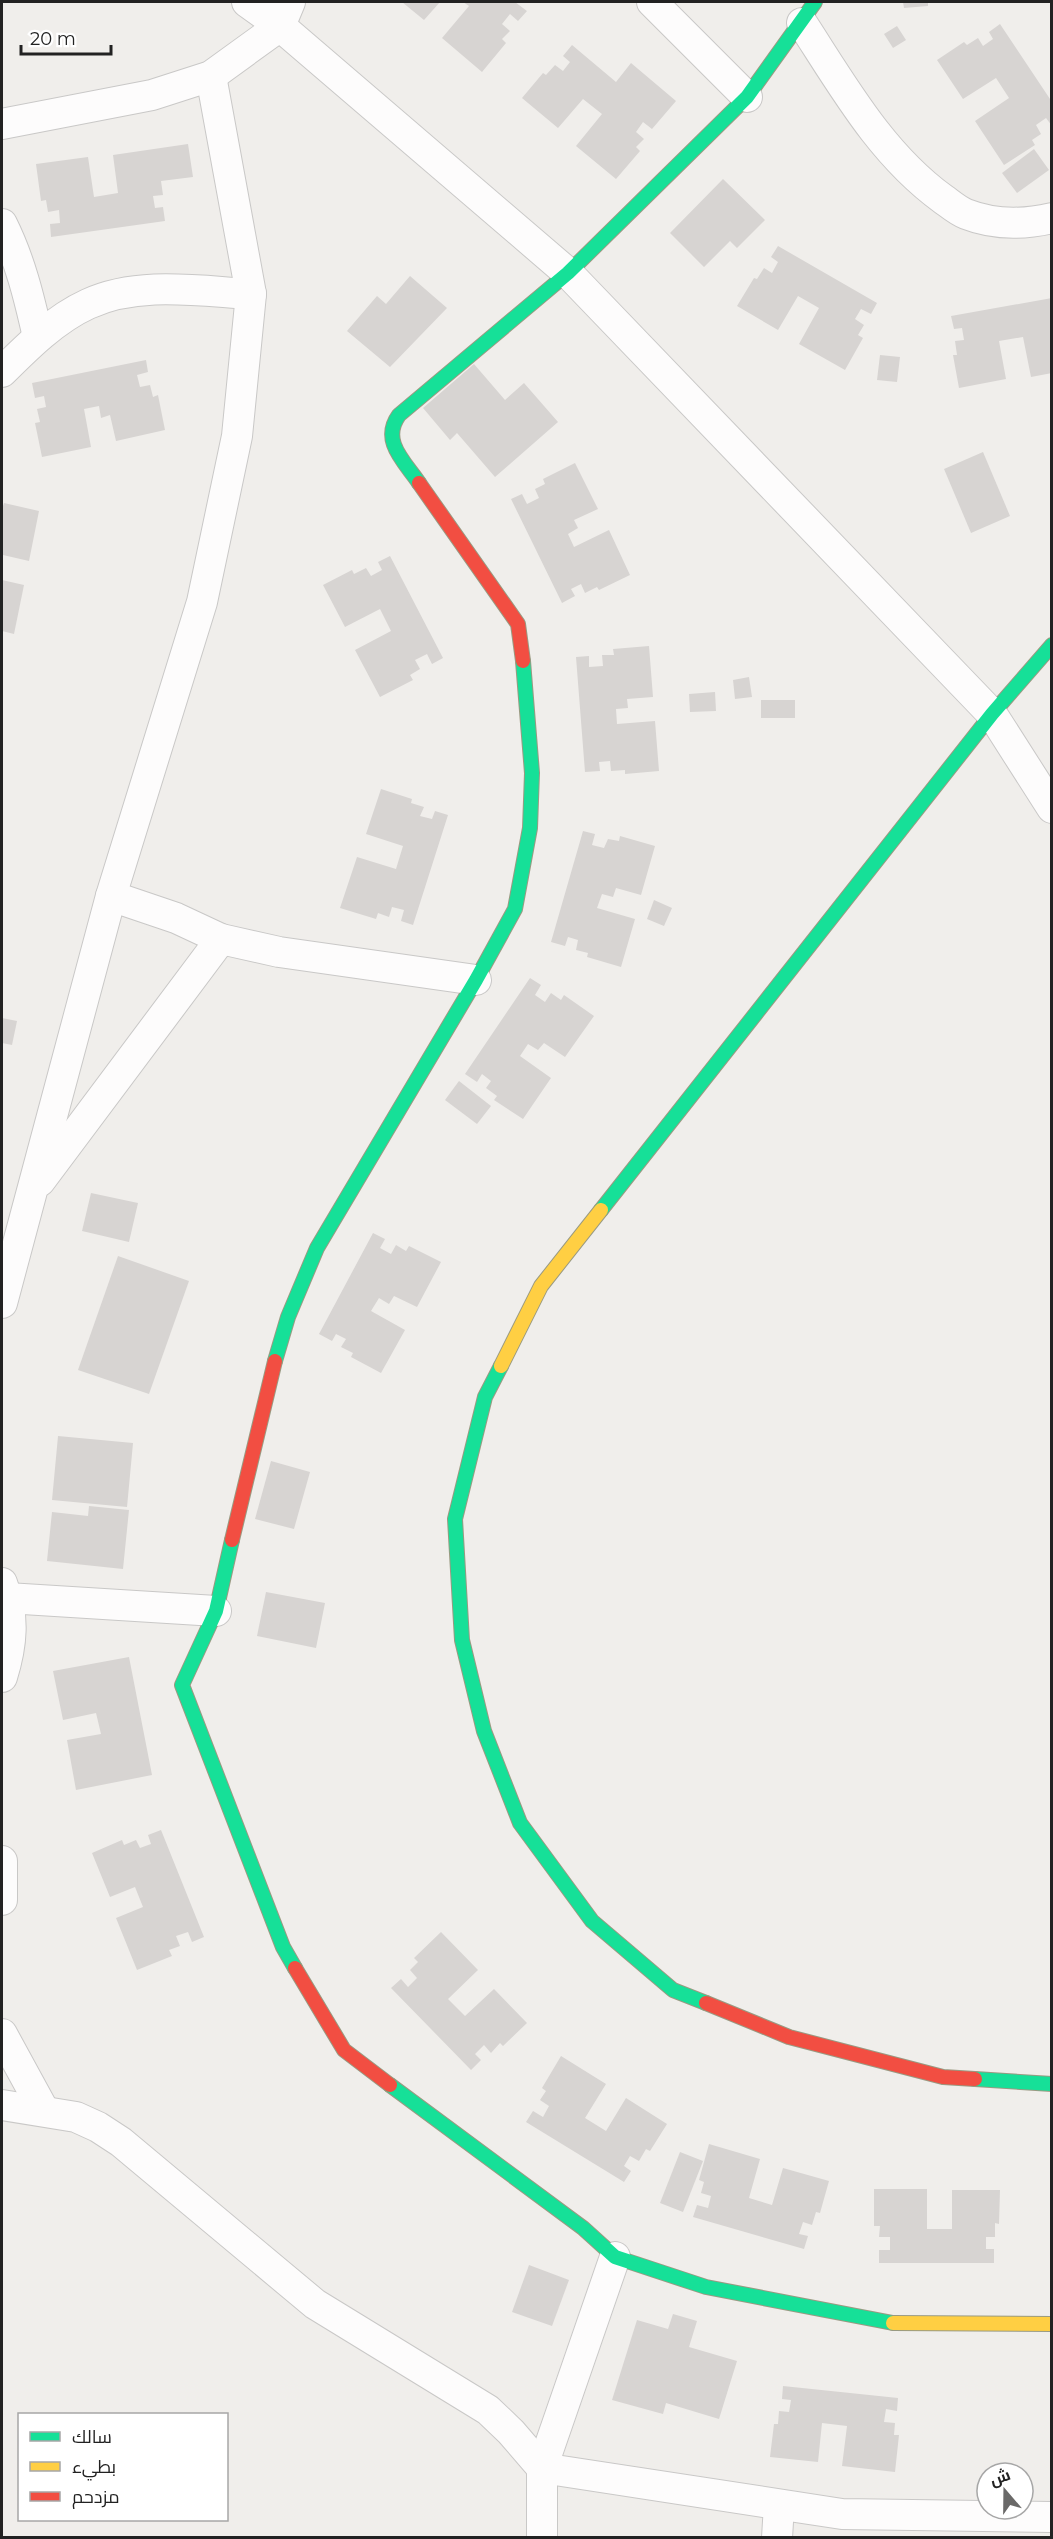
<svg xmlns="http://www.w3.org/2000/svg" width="1053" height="2539" viewBox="0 0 1053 2539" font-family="Montserrat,Cairo,sans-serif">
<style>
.building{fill:#d7d4d2}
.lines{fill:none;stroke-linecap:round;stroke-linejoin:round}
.street-casing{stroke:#c9c8c7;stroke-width:32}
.fast-casing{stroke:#999a82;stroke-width:16}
.slow-casing{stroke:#999a82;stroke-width:16}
.jam-casing{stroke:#999a82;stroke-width:16}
.street{stroke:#fdfcfc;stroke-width:30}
.fast{stroke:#16e098;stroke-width:14}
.slow{stroke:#ffcf43;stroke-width:14}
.jam{stroke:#f24e42;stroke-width:14}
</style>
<rect width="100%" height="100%" fill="#f0eeeb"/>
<g class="building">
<polygon points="402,2 440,2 424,20"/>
<polygon points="463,2 515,2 527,11 518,21 510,14 502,24 510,31 502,39 506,43 482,72 442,38 469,6"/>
<polygon points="903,2 928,2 928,6 904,8"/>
<polygon points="1000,24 1052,102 1052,126 1046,118 1036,125 1041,134 1032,140 1035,145 1004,165 975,121 1009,98 996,78 963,99 937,60 964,42 967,45 978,38 983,46 993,39 989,32"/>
<polygon points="897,26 906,40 893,48 884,34"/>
<polygon points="572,45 616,82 631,63 676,101 652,129 643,122 636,132 644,139 636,147 640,151 616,179 576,146 602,114 583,99 558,128 522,98 543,73 546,75 555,65 563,71 570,62 563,56"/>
<polygon points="188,144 193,177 161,181 163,195 153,196 155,208 163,207 165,221 51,237 50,224 60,223 59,210 48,212 46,200 41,201 36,164 88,157 94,197 118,193 113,155"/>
<polygon points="1034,149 1049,170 1017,193 1002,173"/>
<polygon points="723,179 765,220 737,248 730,241 704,267 670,233"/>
<polygon points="778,246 877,303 871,314 861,309 855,319 864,325 858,335 863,338 845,370 799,344 819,308 798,296 778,330 737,306 754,278 757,279 764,268 772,273 778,262 771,257"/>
<polygon points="410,276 447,308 390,367 347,331 377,296 386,304"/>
<polygon points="1052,298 1052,373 1031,377 1023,337 999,341 1006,379 959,388 953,355 957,355 955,341 964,340 962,328 954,329 951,316"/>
<polygon points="880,355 900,357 897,382 877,380"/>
<polygon points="146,360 148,372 137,375 140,387 150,385 153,397 158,395 165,430 116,441 110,415 101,418 99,406 84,409 91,447 42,457 35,423 40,422 37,409 46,407 44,396 35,398 32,383"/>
<polygon points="474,364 505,400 524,383 558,422 495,477 457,433 450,440 423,408"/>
<polygon points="983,452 1010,516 971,533 944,469"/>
<polygon points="575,463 598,509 574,520 578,528 568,534 574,547 609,530 630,575 599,590 597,587 585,593 581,584 571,589 575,596 562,603 511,499 522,494 527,504 539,498 535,489 545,484 543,479"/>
<polygon points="4,503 39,511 29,561 3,555 2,559 2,509"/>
<polygon points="390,556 443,658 432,664 427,654 415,660 420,669 410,675 413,680 380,697 355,650 391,631 380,609 345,627 323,585 352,570 354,574 366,568 371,576 382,570 378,562"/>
<polygon points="2,580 24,585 14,634 2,631"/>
<polygon points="649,646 653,697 627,699 628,708 616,709 617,724 655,721 659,771 625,774 625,770 611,771 610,761 599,762 600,771 585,772 576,657 589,656 589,667 603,666 602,655 614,655 613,649"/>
<polygon points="749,677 752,697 735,699 733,680"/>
<polygon points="715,692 716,711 690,712 689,694"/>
<rect x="761" y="700" width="34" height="18"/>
<polygon points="381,789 412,799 411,803 424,807 420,816 432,819 435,811 448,815 413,925 401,921 404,910 392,907 389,917 378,913 376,919 340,908 357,857 396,869 403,846 366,834"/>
<polygon points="583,831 595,834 592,845 604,848 608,839 619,841 620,836 655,846 641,895 616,888 613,897 602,894 597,908 635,919 621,967 587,957 588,953 576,950 578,940 568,937 565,946 551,942"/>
<polygon points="654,900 672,908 664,926 647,919"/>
<polygon points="530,978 541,985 535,995 545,1002 551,993 561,1000 564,995 594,1016 565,1057 544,1043 538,1050 528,1044 520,1056 551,1078 523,1119 494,1100 497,1096 486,1088 491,1081 482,1074 477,1082 465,1074"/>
<polygon points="2,1018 17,1021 12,1045 2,1043"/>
<polygon points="459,1081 491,1106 477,1124 445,1100"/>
<polygon points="91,1193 138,1203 129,1242 82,1231"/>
<polygon points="373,1233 385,1239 380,1248 391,1254 396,1245 406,1251 409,1246 441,1262 417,1307 394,1296 389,1304 379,1298 371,1311 405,1330 381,1373 351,1357 353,1353 341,1347 346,1339 336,1334 332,1341 319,1334"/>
<polygon points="118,1256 189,1281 149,1394 78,1370"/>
<polygon points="58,1436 133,1443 127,1507 52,1500"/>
<polygon points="271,1461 310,1472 294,1529 255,1519"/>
<polygon points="89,1506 129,1510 123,1569 47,1561 52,1512 88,1516"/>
<polygon points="266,1592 325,1603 316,1648 257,1636"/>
<polygon points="129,1657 152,1775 76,1790 67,1740 101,1734 96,1713 63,1720 53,1671"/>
<polygon points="161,1830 204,1937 192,1942 188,1932 176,1936 180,1946 169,1950 172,1956 137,1970 116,1918 143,1907 135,1887 110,1897 92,1853 122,1840 124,1845 136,1840 140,1848 151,1844 148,1835"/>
<polygon points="441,1932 478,1970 448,1999 465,2016 494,1989 527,2023 503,2046 500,2043 491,2053 484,2045 475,2054 481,2060 471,2070 391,1988 401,1979 408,1987 417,1978 410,1970 418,1962 414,1958"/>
<polygon points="561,2056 606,2084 585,2118 606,2131 626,2098 667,2124 650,2151 646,2149 639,2161 630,2156 624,2166 631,2171 624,2182 526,2122 533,2111 543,2117 549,2106 540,2100 546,2091 542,2088"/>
<polygon points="709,2144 760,2159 749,2198 772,2205 783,2168 829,2181 820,2213 816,2212 812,2225 803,2222 799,2234 808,2236 804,2249 693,2217 697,2205 708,2208 711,2196 701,2193 704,2182 699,2180"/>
<polygon points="680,2152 703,2161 683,2212 660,2203"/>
<polygon points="874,2189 927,2189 927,2229 952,2229 952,2190 1000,2190 999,2224 995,2223 995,2237 986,2237 986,2249 994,2249 994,2263 879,2263 879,2250 890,2250 890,2237 879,2237 880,2226 874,2226"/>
<polygon points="529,2265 569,2280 552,2326 512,2312"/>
<polygon points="673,2314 697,2321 689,2347 737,2361 719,2419 666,2403 663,2414 612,2400 637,2320 668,2329"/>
<polygon points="783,2386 898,2398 897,2411 886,2409 884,2422 895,2423 894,2435 899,2435 895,2472 842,2466 847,2426 822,2423 818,2462 770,2457 774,2424 778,2424 779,2411 789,2412 791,2400 782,2399"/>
</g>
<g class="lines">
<g class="street-casing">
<g id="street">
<polyline points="247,2 280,26 568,273 992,714 1052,808"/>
<polyline points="652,2 747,97"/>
<path d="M802,23C843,86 881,154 943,199C950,204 958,211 966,214C994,225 1022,225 1052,218"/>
<polyline points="2,124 152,95 211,76 280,26 290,2"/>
<path d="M2,224C20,260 29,297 38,337"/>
<path d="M2,372C27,347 55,319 88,304C138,281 198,291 251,294"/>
<polyline points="111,896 176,918 221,939 279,952 476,980"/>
<polyline points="40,1181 221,939"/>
<polyline points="2,1303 111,896 202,602 237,436 251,294 211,76"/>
<path d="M2,1583C15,1616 12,1645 2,1677"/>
<polyline points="7,1598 216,1611"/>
<polyline points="2,1861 2,1900"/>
<polyline points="2,2034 44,2111"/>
<polyline points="2,2105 76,2117 98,2127 121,2142 315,2304 488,2410 511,2432 542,2468 842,2514 1052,2517"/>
<polyline points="542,2538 542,2468 615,2257"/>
<polyline points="777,2538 779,2505"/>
</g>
</g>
<g class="fast-casing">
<g id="fast">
<path d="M419,483C405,462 380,441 399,415L568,273L747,97L815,2"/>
<polyline points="601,1210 992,714 1052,645"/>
<polyline points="275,1361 288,1317 317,1248 476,980 515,909 530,828 532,773 523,661"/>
<polyline points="501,1366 485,1397 455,1519 462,1640 484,1731 520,1823 592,1921 673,1990 706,2003"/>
<polyline points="232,1540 216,1611 182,1685 283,1947 295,1968"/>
<polyline points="975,2079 1052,2084"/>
<polyline points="390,2085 583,2228 615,2257 706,2287 893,2323"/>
</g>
</g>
<g class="slow-casing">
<g id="slow">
<polyline points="501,1366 541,1286 601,1210"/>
<polyline points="893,2323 1052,2324"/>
</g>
</g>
<g class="jam-casing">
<g id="jam">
<polyline points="419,483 518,624 523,661"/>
<polyline points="232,1540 275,1361"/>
<polyline points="295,1968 344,2050 390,2085"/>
<polyline points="706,2003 789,2037 943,2077 975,2079"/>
</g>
</g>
<use href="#street" class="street"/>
<use href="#fast" class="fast"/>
<use href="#slow" class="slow"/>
<use href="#jam" class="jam"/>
</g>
<rect width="1053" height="2539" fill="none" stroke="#222222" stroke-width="6"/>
<rect x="18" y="2413" width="210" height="108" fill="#ffffff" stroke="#a7a7a7" stroke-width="1.5"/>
<rect x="30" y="2432" width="30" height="9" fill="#16e098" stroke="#a7a7a7" stroke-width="1.5"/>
<text x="72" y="2443" font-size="18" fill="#222222">سالك</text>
<rect x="30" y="2462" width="30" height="9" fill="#ffcf43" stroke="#a7a7a7" stroke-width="1.5"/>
<text x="72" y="2473" font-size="18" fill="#222222">بطيء</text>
<rect x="30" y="2492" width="30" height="9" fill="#f24e42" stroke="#a7a7a7" stroke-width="1.5"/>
<text x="72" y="2503" font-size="18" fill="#222222">مزدحم</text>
<g transform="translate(1005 2491) rotate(340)"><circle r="28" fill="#ffffff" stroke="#a7a7a7" stroke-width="1.5"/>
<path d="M0-4.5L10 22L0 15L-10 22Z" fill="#6a6968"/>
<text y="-9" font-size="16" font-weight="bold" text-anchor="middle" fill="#222222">ش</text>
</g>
<path d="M21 45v9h90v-9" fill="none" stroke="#222222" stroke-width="3"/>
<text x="30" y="45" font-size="18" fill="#222222" stroke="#ffffff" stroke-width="4.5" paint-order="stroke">20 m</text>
</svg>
